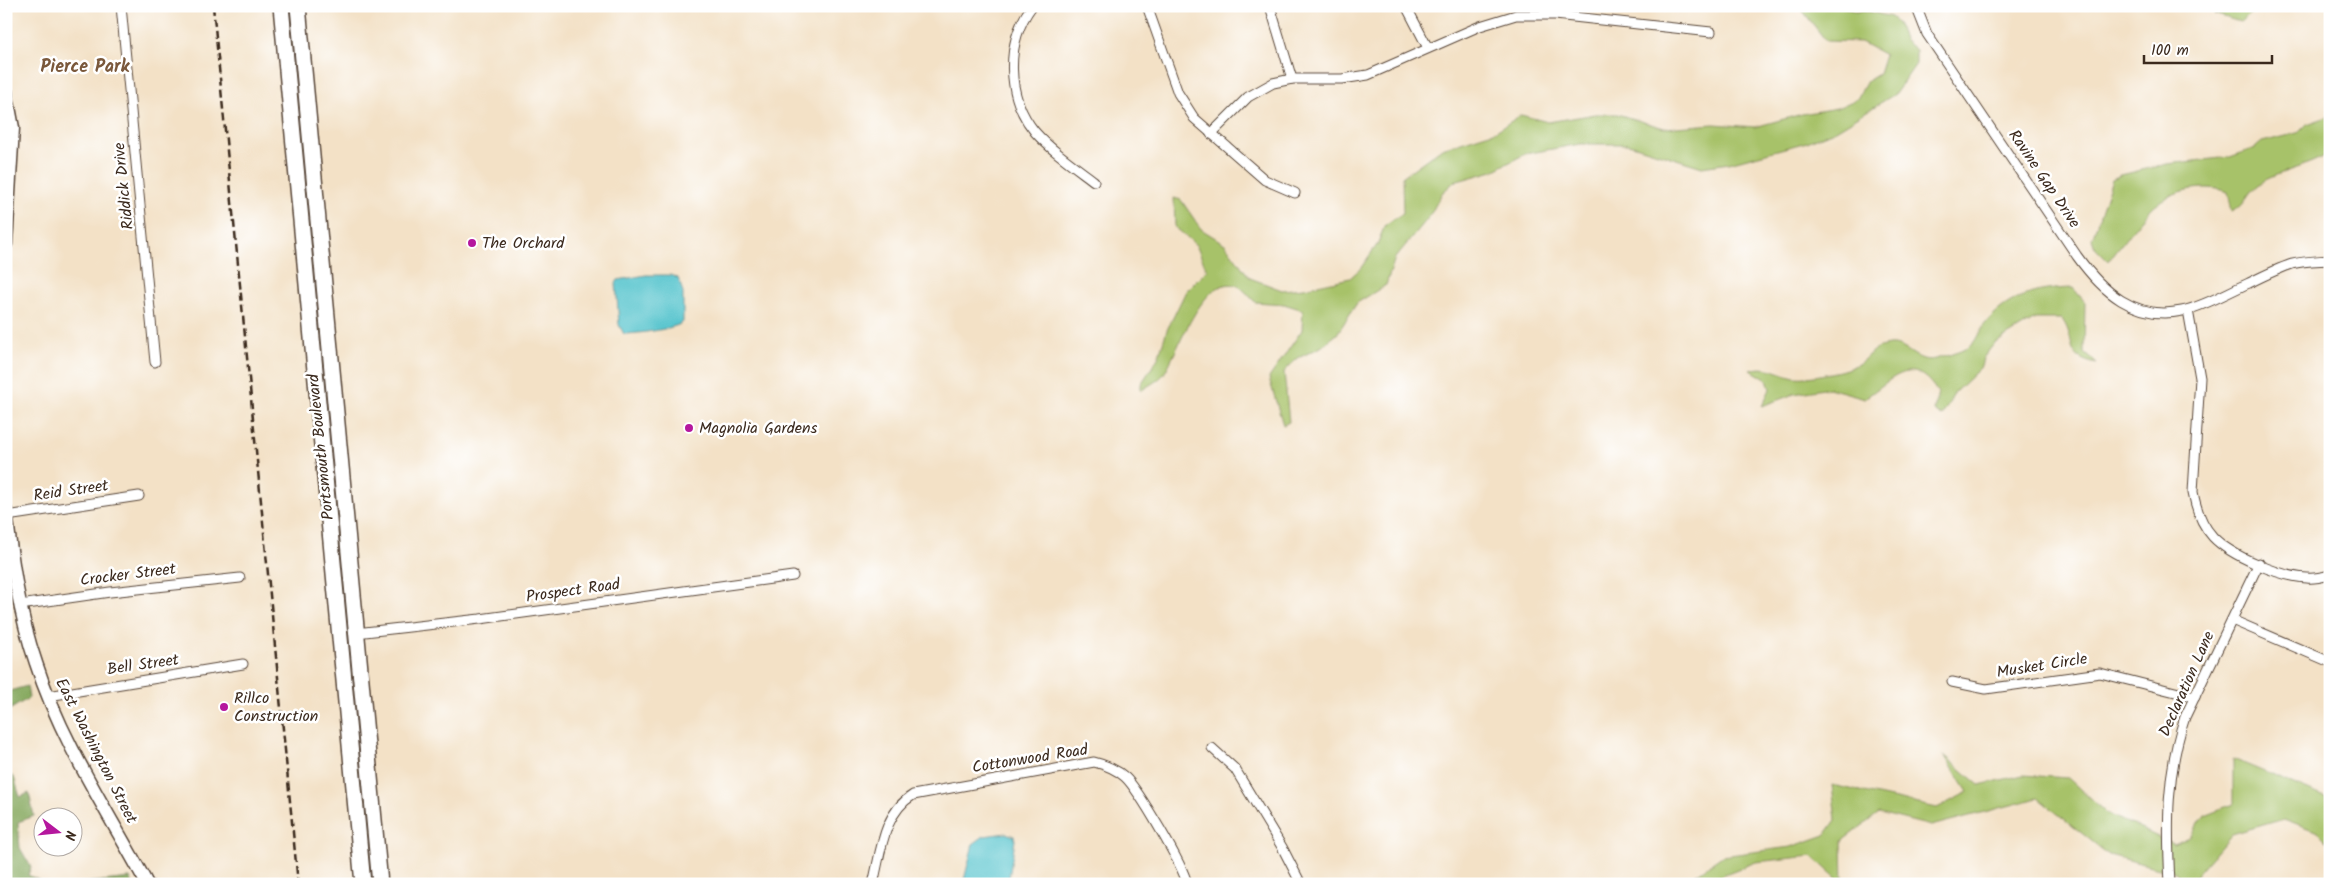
<svg xmlns="http://www.w3.org/2000/svg" width="2336" height="890" viewBox="0 0 2336 890" font-family="Kalam,sans-serif">
<style>
.green{fill:#a7c269;stroke:#717644}
.forest{fill:#85a85d;stroke:#60693e}
.water{fill:#58c5ce;stroke:#4a7876}
.lines{fill:none;stroke-linecap:round;stroke-linejoin:round}
.minor-casing{stroke:#574537;stroke-width:11}
.secondary-casing{stroke:#574537;stroke-width:15}
.primary-casing{stroke:#574537;stroke-width:18}
.minor{stroke:#fff;stroke-width:9}
.secondary{stroke:#fff;stroke-width:12}
.primary{stroke:#fff;stroke-width:15}
.rail{stroke:#3b2a1e;stroke-width:2.5;stroke-dasharray:8 4;stroke-linecap:butt}
.poi-dot{fill:#b5179e;stroke:#fff;stroke-width:2}
.labels{text-anchor:middle;dominant-baseline:central;stroke-width:5;stroke-linejoin:round;paint-order:stroke}
.street-label{font-size:16px;fill:#3b2a1e;stroke:#fff}
.poi-label{font-size:16px;fill:#3b2a1e;stroke:#fff;text-anchor:start}
.neighbourhood-label{font-size:18px;font-weight:bold;fill:#7a583b;stroke:#fff}
</style>
<rect width="100%" height="100%" fill="#fff"/>
<filter id="ink" filterUnits="userSpaceOnUse"><feTurbulence type="fractalNoise" baseFrequency=".02" numOctaves="2"/><feDisplacementMap in="SourceGraphic" scale="10" xChannelSelector="R" yChannelSelector="G"/><feConvolveMatrix kernelMatrix="1 2 1 2 8 2 1 2 1" color-interpolation-filters="sRGB"/></filter>
<filter id="wash" filterUnits="userSpaceOnUse"><feTurbulence type="fractalNoise" baseFrequency=".0096" numOctaves="4" result="noise"/><feDisplacementMap in="SourceGraphic" scale="20" xChannelSelector="R" yChannelSelector="G"/><feGaussianBlur stdDeviation="1.12" result="paint"/><feColorMatrix in="noise" values="0 0 0 0 0 0 0 0 0 0 0 0 0 0 0 0 0 1.4 0 .05"/><feComposite in="paint" operator="in"/></filter>
<g filter="url(#wash)">
<rect width="100%" height="100%" fill="#f3e1c6"/>
<g class="green">
<path d="M1799,6H1842L1856,12L1863,10L1891,17L1897,22L1905,41L1916,50V64L1895,94L1836,130L1807,142L1729,163L1702,167L1629,144H1580L1525,154L1493,171L1454,182L1442,193L1429,217L1395,258L1386,285L1357,303L1337,334L1321,347L1296,359L1284,372L1289,422L1283,425L1269,378L1302,330L1303,310L1284,304L1255,302C1250,297 1244,289 1238,286C1202,272 1178,354 1163,375C1158,381 1147,386 1141,391V384L1158,358L1167,330L1186,291L1207,270L1196,245L1175,227L1174,198L1181,200L1201,229L1225,244L1250,278L1282,290L1304,288L1350,278L1360,269L1377,245L1385,225L1403,213L1402,177L1442,148L1496,131L1521,115L1548,122L1596,114H1617L1664,128L1714,124L1755,127L1802,114L1837,108L1857,99L1867,81L1879,74L1885,55L1861,42L1826,41Z"/>
<polygon points="2225,6 2259,6 2240,22 2214,14"/>
<path d="M2330,116V153C2308,167 2278,171 2259,184C2247,192 2246,205 2232,211L2228,192C2206,183 2173,190 2155,205C2138,221 2123,243 2108,261L2095,248L2092,239L2112,179L2121,175L2167,164L2230,157L2255,148L2262,142L2298,133L2307,124Z"/>
<path d="M2073,288L2085,302L2084,352L2097,364C2062,357 2078,342 2062,319H2035L1994,344L1983,358L1981,367L1955,392L1942,416L1934,411L1938,393C1913,353 1894,378 1865,398L1829,388L1794,394L1762,406L1770,389L1767,380L1751,370C1766,364 1779,374 1795,377C1804,378 1816,376 1825,374C1836,372 1847,370 1858,364C1871,356 1869,348 1889,345C1907,343 1916,364 1935,359C1945,356 1958,353 1967,348C1977,343 1978,331 1985,324C2009,295 2037,289 2073,288Z"/>
<polygon points="1944,755 1979,785 2023,775 2068,778 2106,813 2173,844 2190,837 2205,815 2233,804 2233,759 2330,799 2330,844 2318,832 2284,819 2232,834 2189,884 2175,872 2109,855 2038,798 1931,826 1879,813 1842,841 1843,884 1812,856 1756,862 1722,875 1709,884 1682,884 1722,856 1791,847 1825,835 1836,820 1832,785 1937,808 1968,792"/>
</g>
<g class="forest">
<polygon points="27,686 29,698 6,712 6,692"/>
<polygon points="6,773 14,777 20,797 29,793 34,816 18,822 20,848 31,867 28,875 46,884 6,884"/>
<polygon points="130,878 133,884 75,884"/>
</g>
<g class="water">
<path d="M646,275H670L678,278L683,292V322C677,329 635,334 624,334L619,325L616,283L618,280Z"/>
<polygon points="1006,833 1014,836 1015,840 1008,884 963,884 973,844 984,836"/>
</g>
</g>
<g filter="url(#ink)">
<g class="lines">
<g class="minor-casing">
<g id="minor">
<polyline points="121,6 155,362"/>
<path d="M1032,6C1005,42 1006,97 1035,132C1052,151 1074,166 1094,181"/>
<polyline points="1147,6 1178,93 1194,118 1265,180 1295,193"/>
<polyline points="1270,6 1292,79"/>
<polyline points="1406,6 1428,48"/>
<path d="M1916,6L1927,34L2077,256C2102,291 2135,321 2182,311C2205,306 2228,292 2249,283C2263,276 2277,269 2292,264C2304,261 2317,261 2330,260"/>
<polyline points="1211,134 1248,97 1273,83 1292,79 1342,79 1368,75 1480,26 1516,15 1555,15 1711,32"/>
<path d="M2188,310L2200,378L2193,492C2196,509 2201,524 2213,537C2231,556 2281,577 2307,578C2315,579 2322,577 2330,575"/>
<polyline points="7,516 139,496"/>
<polyline points="20,605 110,592 240,578"/>
<polyline points="2232,620 2330,662"/>
<polyline points="356,633 480,619 793,576"/>
<polyline points="1952,682 1986,689 2100,673 2195,697"/>
<polyline points="48,696 243,664"/>
<polyline points="1212,748 1235,769 1282,847 1301,884"/>
<path d="M873,884C881,852 883,813 913,795L1094,762C1106,765 1116,769 1125,777C1138,789 1184,867 1187,884"/>
<path d="M2170,884C2167,826 2166,773 2185,717L2259,563"/>
</g>
</g>
<g class="secondary-casing">
<g id="secondary">
<polyline points="6,91 13,128 6,244"/>
<path d="M6,511C12,562 19,614 36,663C61,741 108,812 147,884"/>
</g>
</g>
<g class="primary-casing">
<g id="primary">
<polyline points="281,6 363,884"/>
<polyline points="298,6 380,884"/>
</g>
</g>
<use href="#minor" class="minor"/>
<use href="#secondary" class="secondary"/>
<use href="#primary" class="primary"/>
<polyline class="rail" points="213,6 298,884"/>
</g>
</g>
<g class="poi-dot">
<circle cx="472" cy="243" r="5"/>
<circle cx="689" cy="428" r="5"/>
<circle cx="224" cy="707" r="5"/>
</g>
<g class="labels">
<g class="street-label">
<text transform="translate(2044 179) rotate(56)">Ravine Gap Drive</text>
<text transform="translate(124 186) rotate(-96)">Riddick Drive</text>
<text transform="translate(321 447) rotate(-96)">Portsmouth Boulevard</text>
<text transform="translate(71 491) rotate(-8)">Reid Street</text>
<text transform="translate(128 575) rotate(-7)">Crocker Street</text>
<text transform="translate(573 591) rotate(-8)">Prospect Road</text>
<text transform="translate(143 665) rotate(-8)">Bell Street</text>
<text transform="translate(2042 666) rotate(-9)">Musket Circle</text>
<text transform="translate(2187 684) rotate(-66)">Declaration Lane</text>
<text transform="translate(96 751) rotate(63)">East Washington Street</text>
<text transform="translate(1030 759) rotate(-9)">Cottonwood Road</text>
</g>
<g class="poi-label">
<text x="482" y="243">The Orchard</text>
<text x="699" y="428">Magnolia Gardens</text>
<text x="234" y="698">Rillco<tspan x="234" dy="18">Construction</tspan></text>
</g>
<g class="neighbourhood-label">
<text x="85" y="67">Pierce Park</text>
</g>
</g>
<rect width="2336" height="890" fill="none" stroke="#fff" stroke-width="25"/>
<g transform="translate(58 832) rotate(106)"><circle r="24" fill="#ffffff" stroke="#b1aaa5"/>
<path d="M0-4L9 19L0 12L-9 19Z" fill="#b5179e"/>
<text y="-8" font-size="14" font-weight="bold" text-anchor="middle" fill="#3b2a1e">N</text>
</g>
<path d="M2144 55v8h128v-8" fill="none" stroke="#3b2a1e" stroke-width="2.5"/>
<text x="2151" y="55" font-size="15" fill="#3b2a1e" stroke="#ffffff" stroke-width="4" paint-order="stroke">100 m</text>
</svg>
